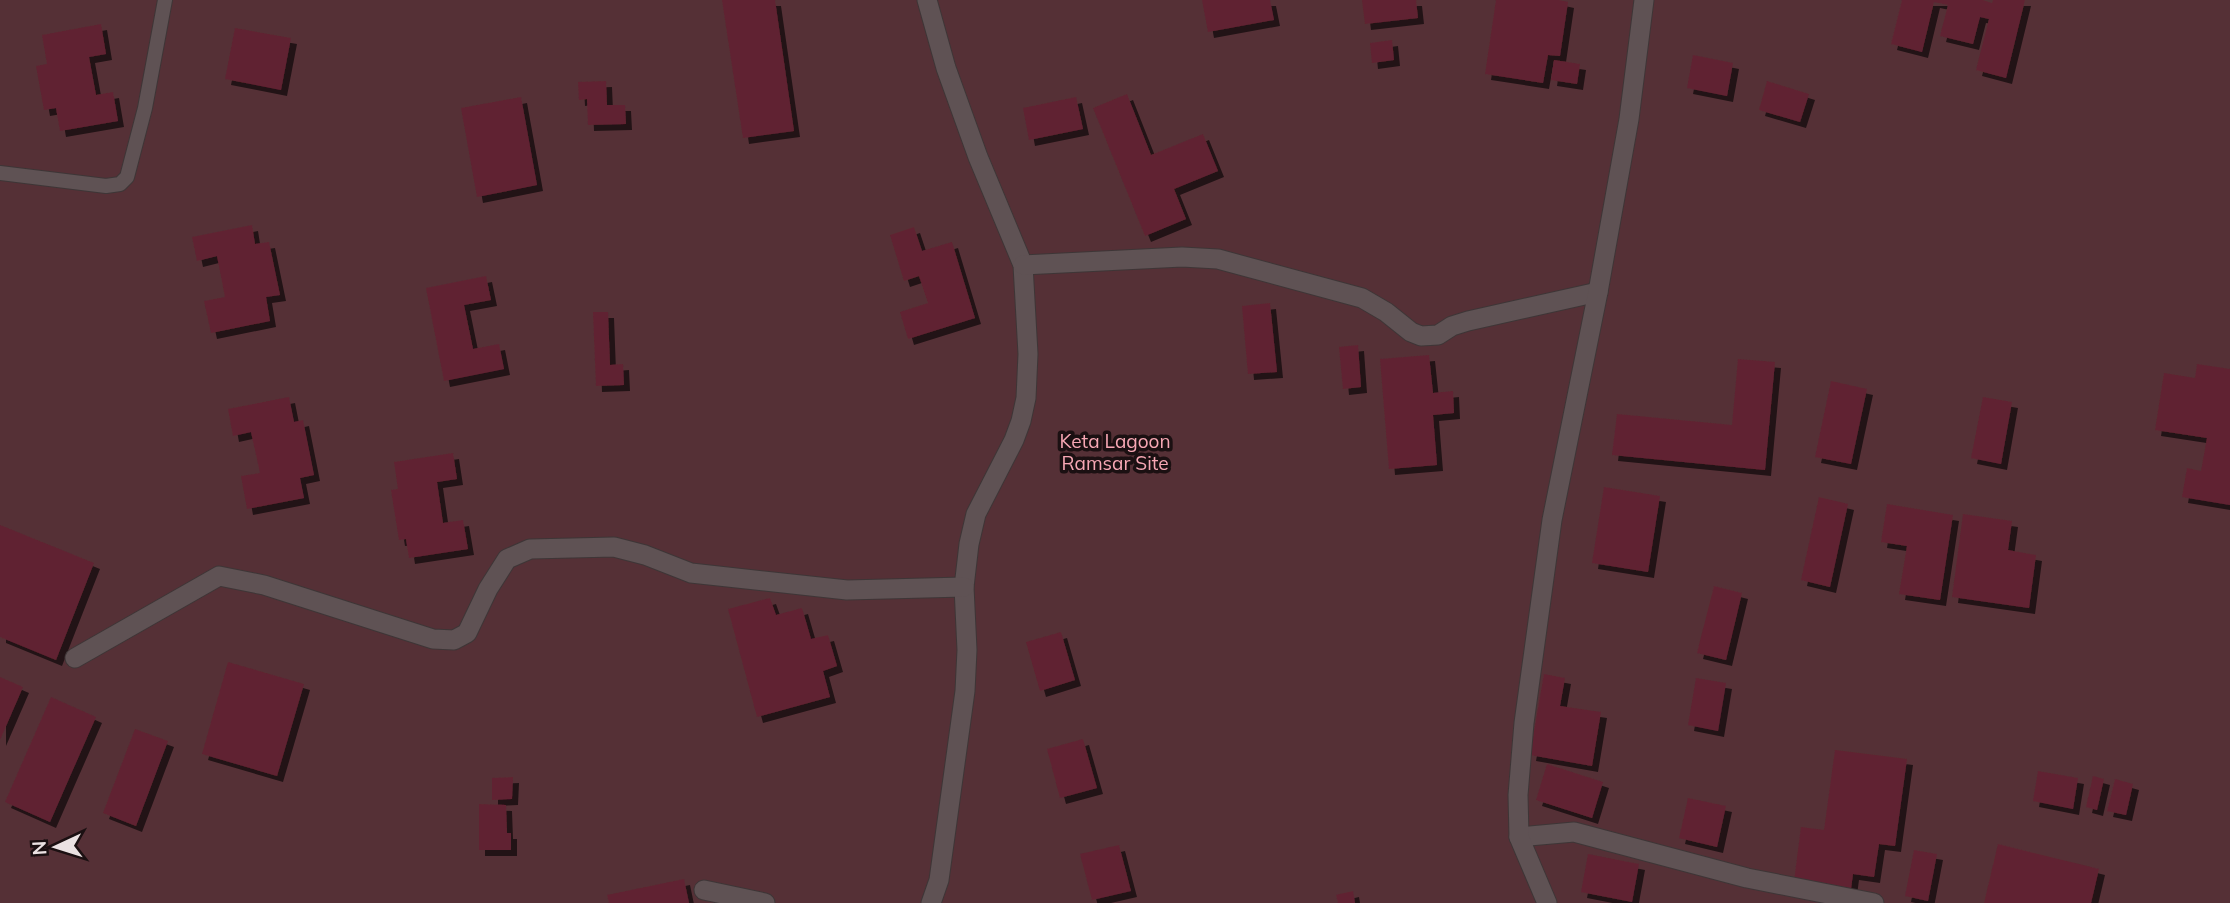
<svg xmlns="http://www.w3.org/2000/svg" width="2230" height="903" viewBox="0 0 2230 903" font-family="Mulish,sans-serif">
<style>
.green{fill:#553036}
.building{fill:#602331;filter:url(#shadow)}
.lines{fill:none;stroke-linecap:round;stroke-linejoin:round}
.service-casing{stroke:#3e3637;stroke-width:16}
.minor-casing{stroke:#3e3637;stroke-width:21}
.service{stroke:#5f5254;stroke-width:14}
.minor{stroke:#5f5254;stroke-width:19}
.labels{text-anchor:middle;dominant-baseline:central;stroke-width:7;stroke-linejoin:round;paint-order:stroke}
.park-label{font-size:19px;fill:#f7a7b4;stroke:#1b1012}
</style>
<defs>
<filter id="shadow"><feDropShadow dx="6" dy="6" stdDeviation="0" flood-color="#0009"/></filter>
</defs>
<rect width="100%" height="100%" fill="#24191b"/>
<rect class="green" x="0" y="0" width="2230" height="903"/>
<g class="building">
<polygon points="722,0 775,0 794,131 743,138"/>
<polygon points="1202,0 1270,0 1274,20 1208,32"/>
<polygon points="1362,0 1416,0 1418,18 1365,24"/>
<polygon points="1496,0 1559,0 1568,2 1560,56 1548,55 1543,83 1485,74"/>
<polygon points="1902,0 1983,0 1992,3 1993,0 2025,0 2006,78 1976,70 1989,19 1980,17 1973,44 1940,36 1948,5 1934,2 1922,52 1891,44"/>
<polygon points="101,24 106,54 89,57 96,95 113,92 118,121 60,131 56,108 44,110 36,66 47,64 42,35"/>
<polygon points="235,28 291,38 281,90 225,79"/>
<polygon points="1392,40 1394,60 1372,63 1370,43"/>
<polygon points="1693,55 1733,63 1727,96 1687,88"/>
<polygon points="1554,60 1580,64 1577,84 1551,80"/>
<polygon points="606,81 607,105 625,105 626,124 588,125 587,99 579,100 578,82"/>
<polygon points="1767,81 1809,94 1800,122 1759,110"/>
<polygon points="1127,94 1151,155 1203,134 1218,171 1174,189 1186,219 1145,236 1093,108"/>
<polygon points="521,97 537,185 477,197 461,108"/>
<polygon points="1076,97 1083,129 1029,140 1023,108"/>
<polygon points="252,225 255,244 269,242 280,295 266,297 270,321 211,333 204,301 225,297 217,256 197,261 192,237"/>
<polygon points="914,227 922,251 952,242 975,318 908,339 900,312 928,303 919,276 904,281 890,235"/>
<polygon points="486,276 491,300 464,305 473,349 499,344 504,369 444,381 426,288"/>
<polygon points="1270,303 1277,372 1248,374 1242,306"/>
<polygon points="593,312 608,312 610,365 623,364 624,385 596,386"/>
<polygon points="1358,345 1361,387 1343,389 1339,347"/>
<polygon points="1429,355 1433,393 1453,391 1454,413 1433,415 1437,465 1389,469 1380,359"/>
<polygon points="1738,359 1775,362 1765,470 1612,455 1617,414 1732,425"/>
<polygon points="2197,364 2230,369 2230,505 2182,497 2187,468 2201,471 2207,438 2155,430 2164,373 2195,378"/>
<polygon points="1831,381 1867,389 1851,464 1815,457"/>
<polygon points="289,397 294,422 303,420 314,475 300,478 304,498 247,509 241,476 260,473 251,432 233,436 228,409"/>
<polygon points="1983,397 2012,402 2001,464 1971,458"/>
<polygon points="453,453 457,479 437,482 443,523 463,520 468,549 409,558 406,539 399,540 391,490 398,489 394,462"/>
<polygon points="1604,487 1660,496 1648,572 1592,563"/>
<polygon points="1819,497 1848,504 1830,587 1801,580"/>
<polygon points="1887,504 1953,515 1940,600 1899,594 1907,546 1881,542"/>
<polygon points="1963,514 2012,521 2008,550 2036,555 2029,608 1952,597"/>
<polygon points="0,525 94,563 56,660 0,637"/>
<polygon points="1714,586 1742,593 1726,660 1697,653"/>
<polygon points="770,598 776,615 802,608 811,639 828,635 837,666 823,671 830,697 757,717 728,609"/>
<polygon points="1061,632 1075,680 1040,691 1026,642"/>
<polygon points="228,662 304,684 277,776 202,754"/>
<polygon points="1544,674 1565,678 1560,706 1601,712 1592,766 1530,755"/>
<polygon points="0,677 23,687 0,740"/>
<polygon points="1696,678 1726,683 1718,731 1688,725"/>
<polygon points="51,697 96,717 50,822 5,802"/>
<polygon points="135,729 168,741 136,826 103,813"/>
<polygon points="1083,739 1097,788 1060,798 1047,749"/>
<polygon points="1835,750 1907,759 1895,846 1879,844 1874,877 1853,874 1851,889 1794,881 1801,827 1824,830"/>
<polygon points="1547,764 1603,782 1592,818 1536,800"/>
<polygon points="2038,771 2078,778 2073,809 2033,801"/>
<polygon points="2093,776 2104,779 2097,810 2086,807"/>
<polygon points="513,777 512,799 492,800 492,778"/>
<polygon points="2115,779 2133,784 2126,815 2107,811"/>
<polygon points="1688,798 1726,806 1717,847 1679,838"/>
<polygon points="479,804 506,805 507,833 511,833 511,850 479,850"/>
<polygon points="1998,844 2099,869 2091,903 1984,903"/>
<polygon points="1119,845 1131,891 1092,900 1080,854"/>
<polygon points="1914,850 1937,854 1928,901 1905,896"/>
<polygon points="1588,854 1639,864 1632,902 1581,892"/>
<polygon points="684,879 689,903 609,903 607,895"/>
<polygon points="1353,891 1355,903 1338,903 1336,895"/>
</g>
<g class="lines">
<g class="service-casing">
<polyline id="service" points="0,173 106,186 120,184 127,177 145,108 165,0"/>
</g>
<g class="minor-casing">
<g id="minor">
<polyline points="927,0 946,68 978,157 1023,265 1028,354 1026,398 1021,421 1014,440 976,514 969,544 964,587 967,650 965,691 939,880 931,903"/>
<polyline points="1023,265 1182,257 1218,259 1362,298 1386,312 1411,332 1421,336 1438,335 1452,326 1468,321 1598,292"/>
<polyline points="75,658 219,576 264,585 433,639 454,640 467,633 488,589 507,559 530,549 614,547 645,555 691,573 847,590 964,587"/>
<polyline points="1519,837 1574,832 1747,878 1874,903"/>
<polyline points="704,890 765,903"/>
<polyline points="1547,903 1519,837 1518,795 1524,723 1552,520 1598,292 1629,119 1644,0"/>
</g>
</g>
<use href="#service" class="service"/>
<use href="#minor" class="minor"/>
</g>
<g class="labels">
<g class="park-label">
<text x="1115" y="441">Keta Lagoon<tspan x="1115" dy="22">Ramsar Site</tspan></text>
</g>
</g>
<g transform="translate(56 847) rotate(266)" stroke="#1b1012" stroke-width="5" paint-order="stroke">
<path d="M0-5L12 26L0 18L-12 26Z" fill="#ebe2e3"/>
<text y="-10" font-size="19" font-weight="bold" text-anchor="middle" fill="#ebe2e3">N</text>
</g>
</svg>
